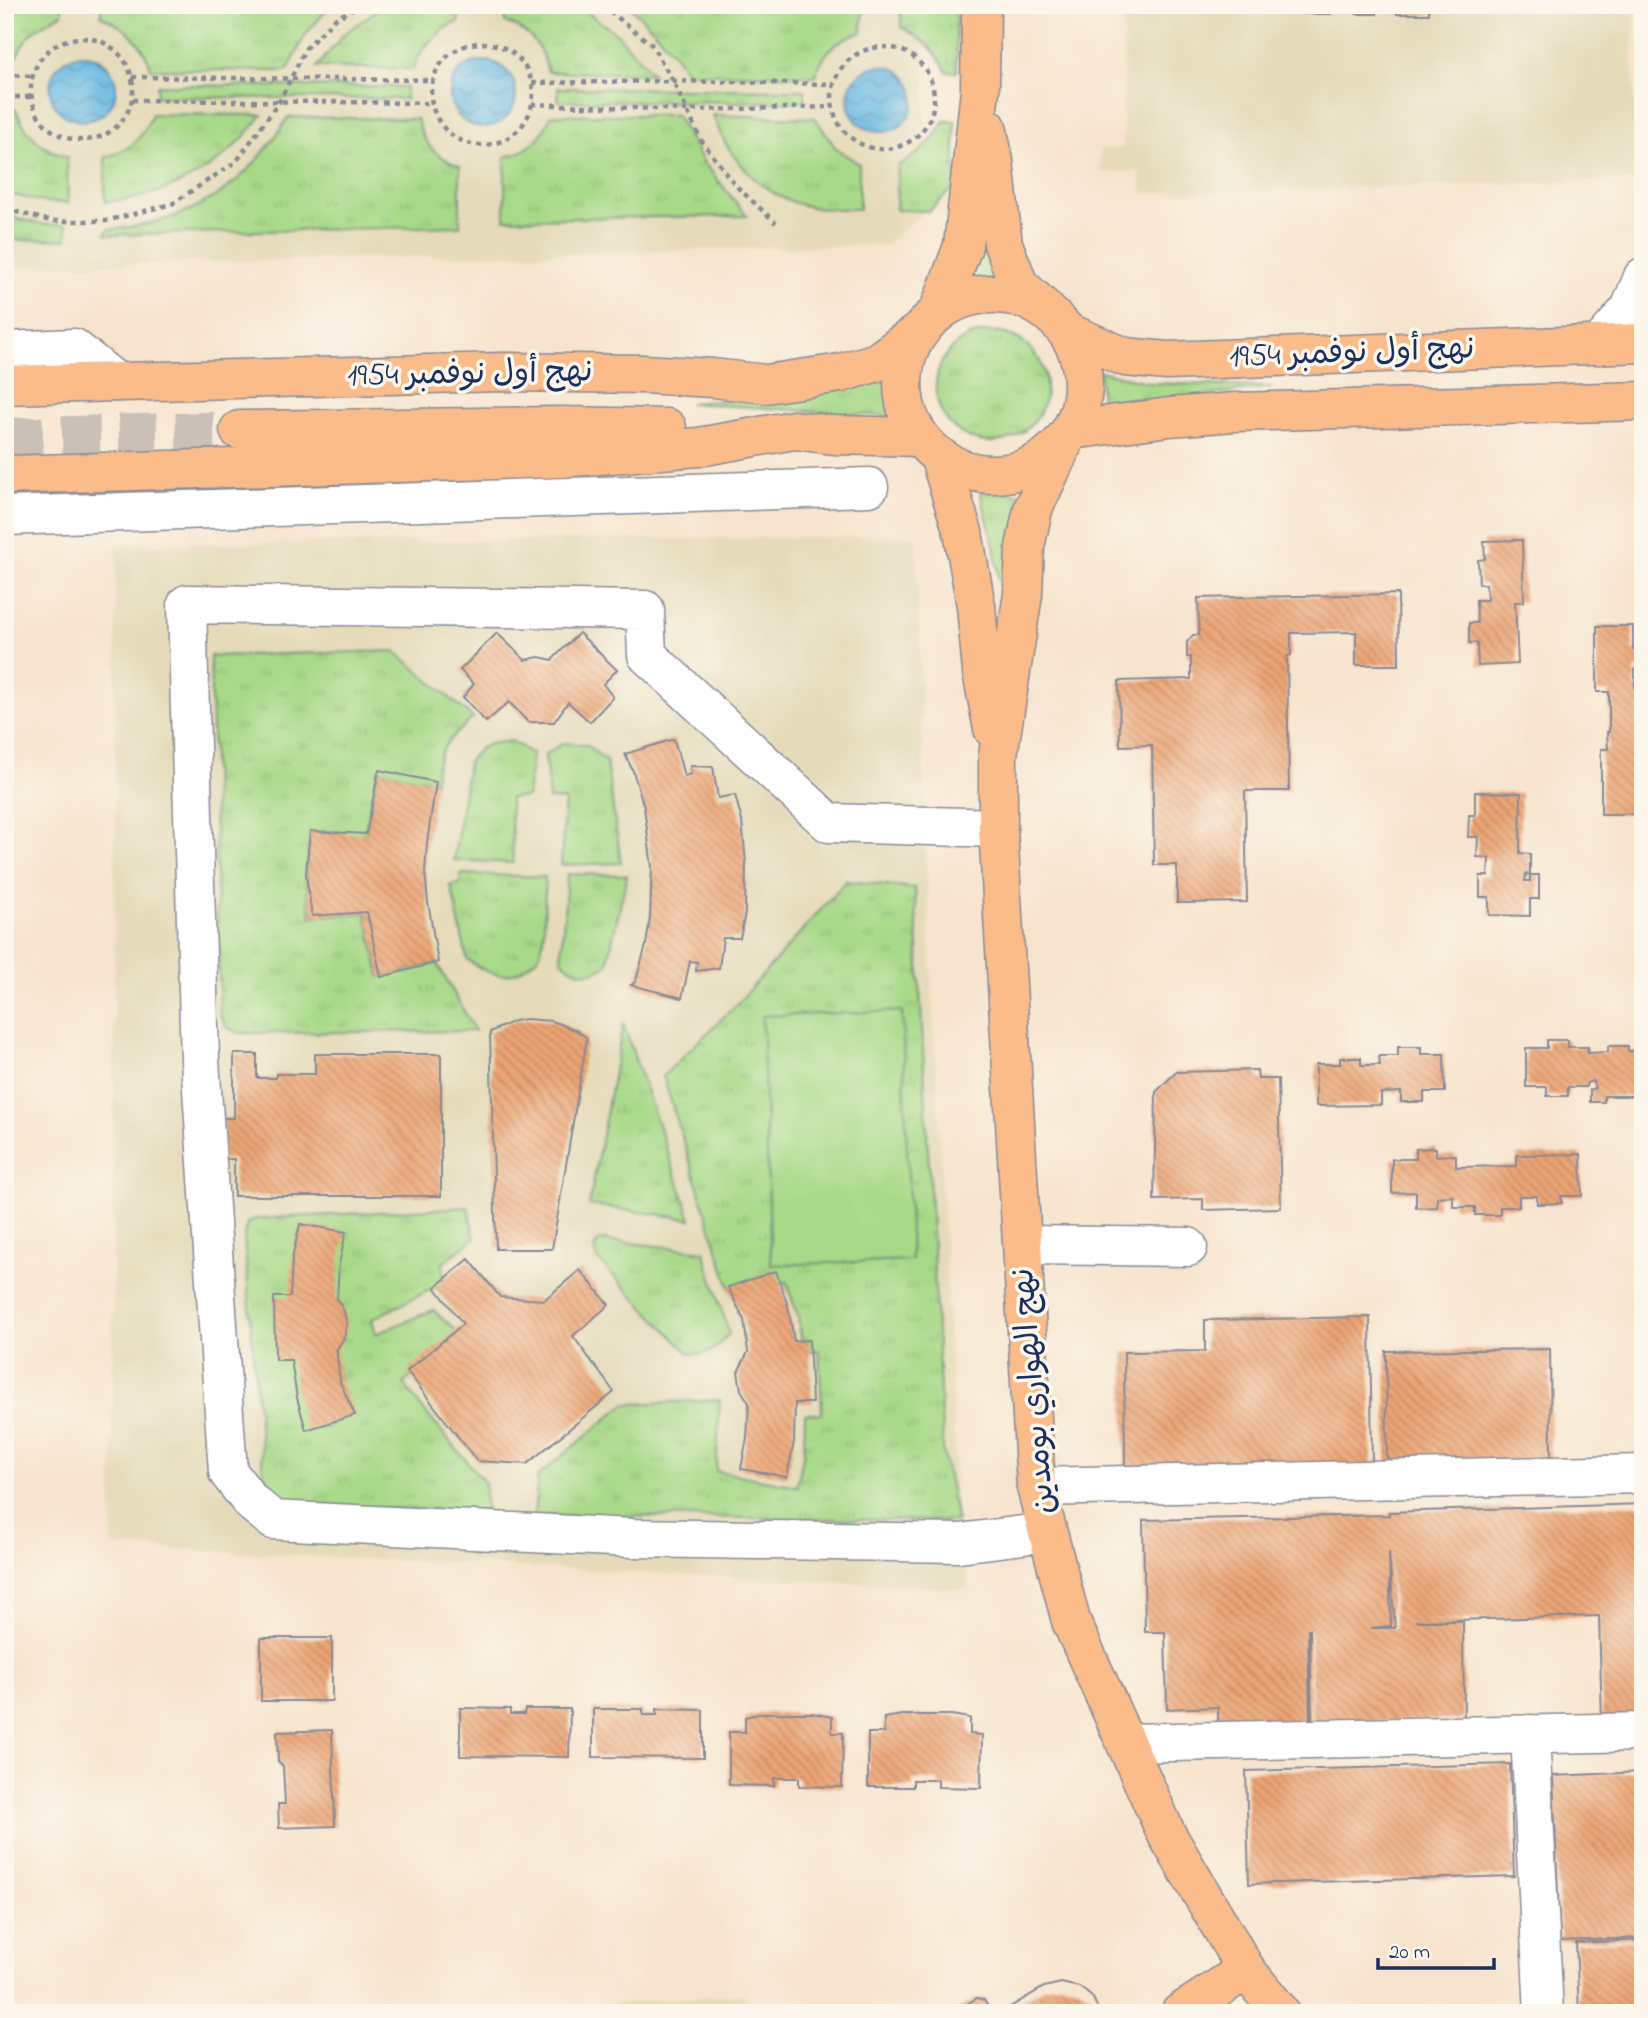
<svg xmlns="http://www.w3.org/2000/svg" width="1648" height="2018" viewBox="0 0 1648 2018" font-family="'Indie Flower','Playpen Sans Arabic',sans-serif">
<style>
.built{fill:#e5dbba}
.grass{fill:url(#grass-tufts);stroke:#628473;stroke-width:2}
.garden{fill:#a8d988;stroke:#628473;stroke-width:2}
.water{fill:url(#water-waves);stroke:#4074a0;stroke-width:2}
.building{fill:url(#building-back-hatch);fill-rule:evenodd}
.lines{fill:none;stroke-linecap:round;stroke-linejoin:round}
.major-tunnel{stroke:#cbc0b8;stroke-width:38;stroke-dasharray:38 19;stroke-linecap:butt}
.minor-casing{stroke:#898a96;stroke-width:41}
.major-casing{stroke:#898a96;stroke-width:41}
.path{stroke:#898a96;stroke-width:4.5;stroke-dasharray:5 5;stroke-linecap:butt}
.minor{stroke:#fff;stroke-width:38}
.major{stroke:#f9bc8a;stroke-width:38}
.labels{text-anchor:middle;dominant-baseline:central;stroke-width:7;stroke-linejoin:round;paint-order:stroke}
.street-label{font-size:32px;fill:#1b2f5e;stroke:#fbf7ec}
</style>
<defs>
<pattern id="grass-tufts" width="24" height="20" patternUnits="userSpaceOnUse" patternTransform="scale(1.75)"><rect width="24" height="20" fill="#a8d988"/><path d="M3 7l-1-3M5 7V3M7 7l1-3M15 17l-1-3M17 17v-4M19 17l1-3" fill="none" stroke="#90bb78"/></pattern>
<pattern id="water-waves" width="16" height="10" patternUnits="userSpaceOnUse" patternTransform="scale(1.75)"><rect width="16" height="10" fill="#66b8e2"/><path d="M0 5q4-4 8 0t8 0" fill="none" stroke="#5396ba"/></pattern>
<pattern id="building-back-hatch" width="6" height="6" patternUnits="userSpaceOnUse" patternTransform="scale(1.75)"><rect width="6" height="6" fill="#eda473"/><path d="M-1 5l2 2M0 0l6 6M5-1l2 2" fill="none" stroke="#bf8662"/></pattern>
</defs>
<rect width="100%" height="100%" fill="#fbf7ec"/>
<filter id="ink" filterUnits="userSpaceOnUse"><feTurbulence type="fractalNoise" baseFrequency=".0143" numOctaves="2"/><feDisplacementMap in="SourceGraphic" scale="14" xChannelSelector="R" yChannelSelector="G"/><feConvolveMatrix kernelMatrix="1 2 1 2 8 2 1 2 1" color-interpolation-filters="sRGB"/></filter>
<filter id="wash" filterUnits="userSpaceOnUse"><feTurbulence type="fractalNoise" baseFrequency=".00686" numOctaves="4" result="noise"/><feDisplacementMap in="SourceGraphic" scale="28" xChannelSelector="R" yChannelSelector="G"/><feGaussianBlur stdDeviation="1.57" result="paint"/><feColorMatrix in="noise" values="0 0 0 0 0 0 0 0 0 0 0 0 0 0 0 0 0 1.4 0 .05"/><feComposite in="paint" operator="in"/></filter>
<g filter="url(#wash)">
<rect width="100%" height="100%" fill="#f7e4ce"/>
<g class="built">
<polygon points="5,5 925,5 925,210 886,245 5,267"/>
<polygon points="1124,5 1635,5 1633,51 1637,180 1143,194 1139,172 1100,172 1101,148 1123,148"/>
<polygon points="916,536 927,887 955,1451 956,1529 969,1589 112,1546 116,545"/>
<polygon points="744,1994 750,2013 498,2013"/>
</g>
<g class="grass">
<path d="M5,5H62V14C36,26 20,40 13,68H5Z"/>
<path d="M102,5H331L306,34L288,70L279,71L151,69C143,41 127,28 101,16Z"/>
<path d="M384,5H459V21C437,31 422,46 413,69L317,67L344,34Z"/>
<path d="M505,5H576L616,33L653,74L548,72C542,46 530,31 505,22Z"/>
<path d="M627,5H863L862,32C838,38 823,52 815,76L688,73C670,48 651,24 627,5Z"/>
<path d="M901,5H956L957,72H947C937,51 921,37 901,27Z"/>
<polygon points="157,85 406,87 406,99 157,97"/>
<polygon points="558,88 805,90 805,102 558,101"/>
<path d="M5,109L16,110C26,134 42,150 67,157L68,203L43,202L5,193Z"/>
<path d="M152,114L262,115C223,168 171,197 105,202V157C129,152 144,137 152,114Z"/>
<path d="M551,115H676L704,163L747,216L505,219V157C529,152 543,138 551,115Z"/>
<path d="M713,115L815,118L836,148L859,164V209C843,209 826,210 811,207C763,198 728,159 713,115Z"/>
<path d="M288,117L417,119C422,144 437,158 460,166V226L106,235L107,230C191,223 245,189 288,117Z"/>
<path d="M944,121H955V187L929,211L896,210L898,166C918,155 934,142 944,121Z"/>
<polygon points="986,193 990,251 1000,294 965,291"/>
<polygon points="5,216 42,224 67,225 67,239 5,240"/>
<circle cx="991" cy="387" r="55"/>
<polygon points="1099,371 1151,383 1273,387 1162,401 1102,416"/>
<polygon points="896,380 896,417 689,403 819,391"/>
<polygon points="980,492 1025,494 1007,630 994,546"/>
<path d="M395,651L473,718C450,738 435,750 435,782L378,770L365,835L310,832L305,874L311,917L366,913L380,977L437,963L475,1031L240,1033L227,1028L220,1015L210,656Z"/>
<polygon points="512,741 532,754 527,797 510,798 513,863 454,860 468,762 479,749 489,744"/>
<polygon points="563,743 587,745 606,761 621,863 561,865 565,800 549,799 545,755"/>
<path d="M461,874L545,877C544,893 546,936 541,950C539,957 533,962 527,966C505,982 486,974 467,959L451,885L460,884Z"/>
<path d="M567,874L627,875L607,965C589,977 575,975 561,959Z"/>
<polygon points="846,881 915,888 943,1452 957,1521 534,1515 538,1476 625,1404 720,1400 716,1471 797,1486 804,1451 805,1414 822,1413 819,1351 803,1350 798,1316 786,1282 738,1297 731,1292 663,1076 738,1003"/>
<polygon points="623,1024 691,1219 589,1205"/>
<polygon points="468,1207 475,1238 443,1263 444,1283 372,1319 376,1334 433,1310 461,1335 404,1383 420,1406 485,1483 485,1512 289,1504 279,1497 263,1473 244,1235 247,1223 255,1219"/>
<path d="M602,1240L704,1251L729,1334C717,1348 709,1357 689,1353L598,1260L594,1249L597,1243Z"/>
</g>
<polygon class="garden" points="902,1011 911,1260 771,1265 762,1016"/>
<g class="water">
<circle cx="83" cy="88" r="33"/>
<circle cx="483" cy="94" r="33"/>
<circle cx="881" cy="99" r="33"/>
</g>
<g id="blocks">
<g class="building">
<rect x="1303" y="5" width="28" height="9"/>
<rect x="1356" y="5" width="21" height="9"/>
<rect x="1397" y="5" width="32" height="9"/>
<polygon points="1522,540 1524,602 1515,602 1518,664 1478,666 1477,643 1469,643 1469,623 1477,623 1476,600 1487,600 1486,584 1479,584 1478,560 1485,559 1484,541"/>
<polygon points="1398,594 1399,665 1356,665 1356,632 1291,633 1291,655 1287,656 1289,791 1245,791 1247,902 1177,903 1177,865 1154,865 1152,745 1120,746 1119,681 1191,679 1191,657 1187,657 1187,642 1193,635 1199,635 1198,598"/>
<polygon points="1597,626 1633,626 1633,650 1643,650 1643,669 1635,669 1635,688 1643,688 1643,753 1639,753 1639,768 1643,768 1643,792 1639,792 1639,814 1601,814 1601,749 1608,749 1607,732 1609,732 1609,692 1597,692"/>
<polygon points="497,633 525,660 539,657 552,660 579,633 617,670 603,684 613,697 590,722 568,702 554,722 528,722 509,702 486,722 463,697 474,684 460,670"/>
<polygon points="674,739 684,776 691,774 690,766 713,767 718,798 735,795 742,821 746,863 745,913 740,938 723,938 719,968 696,971 697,962 690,961 682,998 631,985 636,981 646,945 650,918 652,867 644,807 633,771 625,754"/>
<polygon points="379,770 436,782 427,842 425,872 428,902 438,962 381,977 367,912 312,916 306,874 310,831 366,834"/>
<polygon points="1475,792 1521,793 1520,853 1530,854 1530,875 1526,874 1525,881 1530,881 1530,875 1539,875 1539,899 1530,899 1530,916 1489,915 1489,897 1480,897 1480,876 1488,876 1489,858 1477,857 1478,837 1468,837 1469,815 1475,815"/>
<polygon points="526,1019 552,1021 576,1030 587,1038 552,1249 496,1249 490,1032 514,1021"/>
<polygon points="1547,1040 1568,1040 1568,1047 1588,1047 1588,1053 1608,1052 1608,1046 1628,1046 1628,1051 1643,1051 1643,1096 1604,1096 1604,1102 1590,1102 1590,1090 1595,1088 1592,1081 1587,1083 1586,1087 1568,1087 1568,1096 1547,1096 1547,1087 1526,1087 1526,1048 1547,1048"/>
<polygon points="1398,1047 1421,1047 1421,1054 1444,1054 1445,1092 1424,1092 1424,1102 1401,1102 1401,1092 1381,1093 1381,1105 1316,1106 1316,1064 1340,1064 1340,1058 1361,1058 1361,1065 1380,1065 1379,1056 1398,1056"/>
<polygon points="234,1054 257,1054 257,1078 276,1078 276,1074 315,1074 315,1054 441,1054 441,1196 234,1196 234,1159 223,1159 223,1118 234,1118"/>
<polygon points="1257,1070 1258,1079 1278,1079 1281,1208 1203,1210 1203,1199 1154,1200 1156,1092 1176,1072"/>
<polygon points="1436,1148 1436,1156 1456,1155 1456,1167 1517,1166 1517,1155 1581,1154 1582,1196 1561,1196 1562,1203 1537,1204 1537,1196 1519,1196 1519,1207 1500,1207 1500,1215 1475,1215 1475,1207 1453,1207 1453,1196 1437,1197 1437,1207 1416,1208 1416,1192 1392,1193 1392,1159 1416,1159 1416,1149"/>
<polygon points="300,1224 346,1232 339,1264 337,1299 344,1311 347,1325 344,1338 337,1349 337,1355 340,1382 355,1415 306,1430 297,1398 291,1360 275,1360 274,1297 290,1297 292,1259"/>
<polygon points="469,1259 500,1297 544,1300 580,1270 609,1305 573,1336 614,1392 527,1464 477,1461 407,1371 463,1324 435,1287"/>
<polygon points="776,1271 788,1306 794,1341 809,1340 812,1403 795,1403 794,1442 787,1477 741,1469 747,1438 749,1403 741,1390 738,1372 748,1352 744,1320 728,1287"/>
<polygon points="1370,1317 1372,1465 1125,1469 1124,1352 1205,1351 1205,1320"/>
<polygon points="1550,1349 1551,1461 1387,1463 1386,1351"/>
<path d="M1643,1504V1720L1602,1722L1599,1616L1415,1621H1463L1464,1720L1312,1722L1310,1629H1308L1310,1721L1218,1723V1707L1167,1709L1165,1632H1145L1143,1520L1389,1515V1512ZM1389,1552L1395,1628H1370L1391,1626Z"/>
<rect x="261" y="1638" width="71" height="63"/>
<polygon points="460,1708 510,1709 510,1714 524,1714 525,1709 570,1709 569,1757 460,1756"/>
<polygon points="593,1709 643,1709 643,1715 657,1715 657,1709 703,1710 703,1758 593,1757"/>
<polygon points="763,1713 812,1713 832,1717 832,1733 843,1733 842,1787 799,1786 799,1778 774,1778 774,1786 729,1785 729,1732 745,1732 745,1717"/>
<polygon points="902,1715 951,1715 970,1718 970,1734 982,1735 981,1788 938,1787 938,1780 913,1780 913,1787 868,1787 868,1733 884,1733 884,1718"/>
<polygon points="332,1730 335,1826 279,1828 278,1804 285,1804 283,1766 278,1762 277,1732"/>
<polygon points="1510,1764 1514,1876 1249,1884 1246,1771"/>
<polygon points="1643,1772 1643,1938 1560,1941 1553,1776"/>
<polygon points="1643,1940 1643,2013 1579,2013 1576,1943"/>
<polygon points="1061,1983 1079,1987 1086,1992 1093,1998 1100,2013 1000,2013 1044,1987"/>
<polygon points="977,1998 984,2000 992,2013 952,2013"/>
</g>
</g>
</g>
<g filter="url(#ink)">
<use href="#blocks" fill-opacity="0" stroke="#898a96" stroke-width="2"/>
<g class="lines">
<polyline class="major-tunnel" points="5,437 239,430"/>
<g class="minor-casing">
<g id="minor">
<polyline points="1599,345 1630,309 1643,277"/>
<polyline points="5,351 74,348 116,382"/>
<polyline points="5,516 869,487"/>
<polyline points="998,828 829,823 647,655 645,610 187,604 200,1060 228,1472 251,1502 273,1520 632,1538 959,1543 1047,1532"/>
<polyline points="1023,1245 1188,1247"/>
<polyline points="1036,1487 1643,1474"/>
<polyline points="1530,1734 1544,2013"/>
<polyline points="1126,1743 1643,1732"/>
</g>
</g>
<g class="major-casing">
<g id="major">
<polyline points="987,127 994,161 1003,244 1019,285 1046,310"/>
<circle cx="993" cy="384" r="90"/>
<polyline points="938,313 963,246 980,90 981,5"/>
<polyline points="1067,332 1125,357 1167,361 1643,343"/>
<polyline points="5,385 504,372 643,374 713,378 766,384 841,373 877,362 921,330"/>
<polyline points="239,430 561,426 667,428"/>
<polyline points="1072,430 1169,417 1235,412 1643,401"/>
<polyline points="1065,440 1033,509 1025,547 1023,594 998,755 998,828 1036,1487 1071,1621 1166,1833 1246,1970 1281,2013"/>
<polyline points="939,456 963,532 976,606 982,672 993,729"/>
<polyline points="5,475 561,458 699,447 794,430 834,435 919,437"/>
<polyline points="1180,2013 1246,1970"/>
</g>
</g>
<g class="path">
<polyline points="602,5 651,44 673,81 701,140 736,186 776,223"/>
<circle cx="82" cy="89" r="51"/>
<circle cx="482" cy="94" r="51"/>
<circle cx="883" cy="98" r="51"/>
<polyline points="5,75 32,76"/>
<polyline points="132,77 433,80"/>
<polyline points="532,83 673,81 834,84"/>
<polyline points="5,97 32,97"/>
<polyline points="132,100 432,103"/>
<polyline points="532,104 685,110 833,107"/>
<polyline points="5,209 51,221 106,221 172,204 236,162 279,102 306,48 335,19 359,5"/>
</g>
<use href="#minor" class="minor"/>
<use href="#major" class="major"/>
</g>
</g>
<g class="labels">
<g class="street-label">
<text transform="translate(1352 354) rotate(-2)">نهج أول نوفمبر 1954</text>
<text transform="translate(470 375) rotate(-1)">نهج أول نوفمبر 1954</text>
<text transform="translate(1035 1391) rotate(-95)">نهج الهواري بومدين</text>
</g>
</g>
<rect width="1648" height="2018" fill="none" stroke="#fbf7ec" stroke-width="28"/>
<path d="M1378 1958v10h116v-10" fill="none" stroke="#1b2f5e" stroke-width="3.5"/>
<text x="1389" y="1958" font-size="21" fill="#1b2f5e" stroke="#fbf7ec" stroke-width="5" paint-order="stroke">20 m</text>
</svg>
